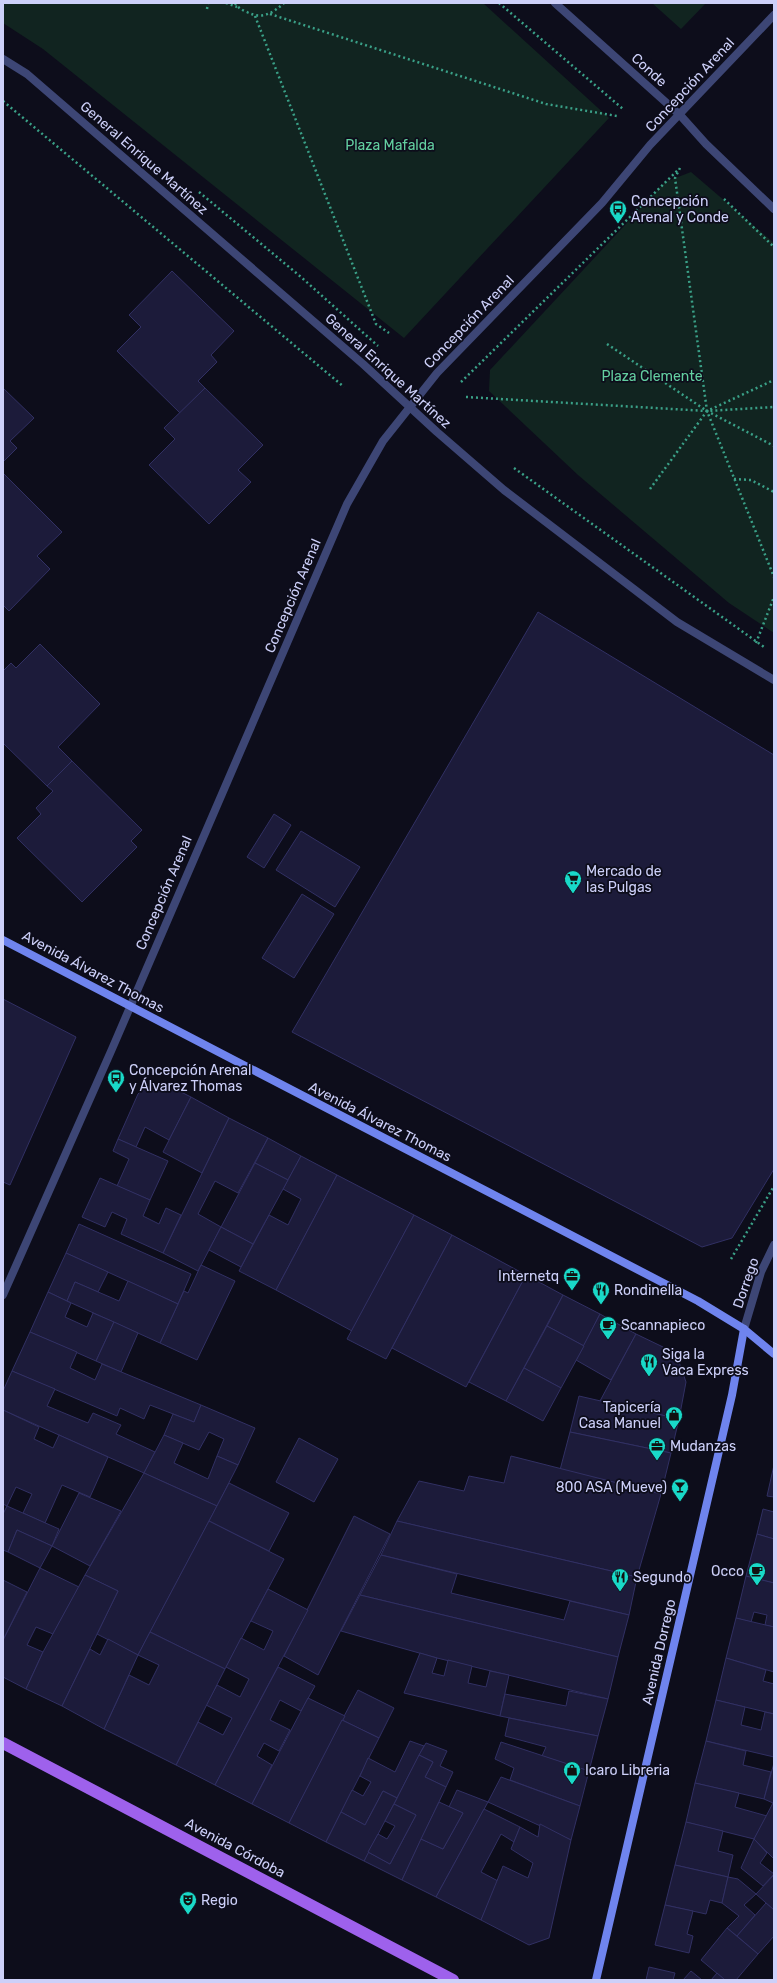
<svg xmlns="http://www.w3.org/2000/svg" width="777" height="1983" viewBox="0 0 777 1983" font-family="Rubik,sans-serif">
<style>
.green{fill:#112420}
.building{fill:#1c1b3a;stroke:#313063}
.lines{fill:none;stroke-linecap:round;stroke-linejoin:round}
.path{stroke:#3aa087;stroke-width:2.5;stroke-dasharray:2 3;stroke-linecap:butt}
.street{stroke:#3d4675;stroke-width:8}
.secondary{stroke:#6f84ee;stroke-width:8}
.primary{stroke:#9e61ec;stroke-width:12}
.labels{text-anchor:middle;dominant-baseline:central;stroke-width:3.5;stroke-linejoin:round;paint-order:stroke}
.street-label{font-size:14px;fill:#cdd0f9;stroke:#0d0d1b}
.park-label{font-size:14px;fill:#63cfa0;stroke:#0d0d1b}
.poi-label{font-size:14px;fill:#cdd0f9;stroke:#0d0d1b;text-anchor:start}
</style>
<rect width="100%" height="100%" fill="#0d0d1b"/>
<g class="green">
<polygon points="3,3 483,3 609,118 404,338 43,49 3,23"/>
<polygon points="652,3 706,3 681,29"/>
<polygon points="691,172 774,243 774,633 729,603 578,475 489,391 490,370 665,182"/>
</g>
<g class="building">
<polygon points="172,271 234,331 211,355 217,362 198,381 205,388 180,413 117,351 141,327 129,315"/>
<polygon points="3,388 34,418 10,441 17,448 3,462"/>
<polygon points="205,388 263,445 238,470 251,482 209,524 149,465 175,439 164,428"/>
<polygon points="4,474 62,532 37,556 50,569 9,611 3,605 3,476"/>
<polygon points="538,612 774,755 774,1169 732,1238 702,1247 292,1032"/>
<polygon points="40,644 100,704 58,747 72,761 47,786 3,743 3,671 11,663 16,668"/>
<polygon points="72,761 142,830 131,841 137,847 82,902 17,838 41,814 36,808 53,791 47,786"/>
<polygon points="274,814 291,825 264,868 247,857"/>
<polygon points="301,831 360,867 335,907 276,870"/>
<polygon points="302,894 334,914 294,978 262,958"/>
<polygon points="3,999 76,1037 10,1185 3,1182"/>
<polygon points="155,1085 167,1085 191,1097 169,1140 145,1127 136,1147 118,1139 138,1094 146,1086"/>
<polygon points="191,1097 229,1118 202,1173 163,1152"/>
<polygon points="229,1118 268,1138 238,1193 215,1181 198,1214 221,1227 198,1271 163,1253"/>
<polygon points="268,1138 301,1156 288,1180 255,1163"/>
<polygon points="118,1139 168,1161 150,1200 117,1186 129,1159 113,1151"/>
<polygon points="301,1156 337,1175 276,1290 239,1271 269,1215 288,1225 301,1199 283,1189"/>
<polygon points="255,1163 288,1180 253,1244 221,1227"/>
<polygon points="337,1175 414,1215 352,1331 276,1290"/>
<polygon points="100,1178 150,1200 143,1216 159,1224 166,1208 181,1215 163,1253 121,1234 127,1219 112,1212 105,1227 82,1217"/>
<polygon points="414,1215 452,1235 386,1359 347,1339"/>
<polygon points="79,1224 191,1274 178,1304 66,1253"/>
<polygon points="221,1227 253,1244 241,1267 209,1250"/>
<polygon points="452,1235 526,1275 466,1387 392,1348"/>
<polygon points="66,1253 108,1272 98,1292 75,1282 67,1301 48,1292"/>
<polygon points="201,1265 235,1281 197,1360 160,1343 184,1291 188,1293"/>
<polygon points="526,1275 563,1295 506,1401 469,1382"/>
<polygon points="128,1281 178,1304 160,1343 67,1301 75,1282 119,1301"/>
<polygon points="48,1292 71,1303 65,1317 87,1327 93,1313 114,1322 96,1361 30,1332"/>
<polygon points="563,1295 600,1314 584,1346 547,1326"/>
<polygon points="600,1314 636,1334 611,1380 576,1360"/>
<polygon points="114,1322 138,1333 121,1372 96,1361"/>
<polygon points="547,1326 584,1346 561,1388 524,1368"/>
<polygon points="30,1332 77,1352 70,1368 95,1380 102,1364 201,1405 194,1422 150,1405 144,1419 120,1408 117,1416 12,1371"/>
<polygon points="636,1334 663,1347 674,1355 679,1362 686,1382 679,1419 600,1401"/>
<polygon points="524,1368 561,1388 543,1421 506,1401"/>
<polygon points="12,1371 55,1389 47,1406 88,1423 93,1413 121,1425 116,1434 155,1452 144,1473 3,1410 3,1391"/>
<polygon points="579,1396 679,1419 671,1453 570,1432"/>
<polygon points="201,1405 255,1428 238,1465 217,1456 224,1439 209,1432 199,1450 164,1435 173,1414 194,1422"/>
<polygon points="3,1410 39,1427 34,1439 53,1448 59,1435 108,1457 90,1497 62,1485 45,1523 23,1513 32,1494 16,1487 7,1506 3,1504"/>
<polygon points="570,1432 671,1453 661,1494 560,1470"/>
<polygon points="164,1435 183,1443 174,1463 208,1479 217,1456 238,1465 217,1506 144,1473"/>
<polygon points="299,1438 338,1459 314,1502 276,1482"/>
<polygon points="511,1456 661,1494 637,1577 397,1521 419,1481 464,1491 469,1476 504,1483"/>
<polygon points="774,1465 774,1497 767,1496"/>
<polygon points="144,1473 217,1506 138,1655 97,1634 118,1591 85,1575"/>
<polygon points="229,1483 289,1513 269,1551 209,1521"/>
<polygon points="79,1493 121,1511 90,1566 52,1546"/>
<polygon points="7,1506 59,1529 52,1546 17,1530 8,1552 3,1550 3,1514"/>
<polygon points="763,1509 774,1512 774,1539 757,1534"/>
<polygon points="354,1516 390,1534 318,1675 284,1656"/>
<polygon points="209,1521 284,1559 225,1669 150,1632"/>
<polygon points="397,1521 637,1577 629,1615 381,1555"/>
<polygon points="17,1530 52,1546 40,1568 8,1552"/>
<polygon points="757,1534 774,1539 774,1583 746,1576"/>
<polygon points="381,1555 457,1574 451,1593 564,1620 570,1601 629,1615 618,1657 360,1595"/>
<polygon points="40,1568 79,1587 53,1634 36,1627 27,1645 43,1652 26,1689 3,1677 3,1640"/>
<polygon points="85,1575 118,1591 62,1706 26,1689 43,1652"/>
<polygon points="746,1576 774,1583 774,1627 765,1625 767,1615 754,1612 751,1622 736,1618"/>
<polygon points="3,1580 27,1592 3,1640"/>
<polygon points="268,1589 308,1610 215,1785 176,1765 198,1722 223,1735 232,1718 206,1705 217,1685 240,1697 249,1679 226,1667 241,1638 264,1650 273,1631 251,1621"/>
<polygon points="360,1595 618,1657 608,1699 437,1658 341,1631"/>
<polygon points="736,1618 774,1627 774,1672 726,1658"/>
<polygon points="150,1632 225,1669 176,1765 104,1729 129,1675 149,1685 159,1665 138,1655"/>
<polygon points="108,1639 138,1655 104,1729 62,1706 90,1649 100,1655"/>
<polygon points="420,1653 437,1658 432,1673 444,1676 448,1660 472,1666 468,1683 486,1687 490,1671 509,1675 500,1716 404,1693"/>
<polygon points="726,1658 766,1670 763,1681 774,1684 774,1714 716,1700"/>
<polygon points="278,1667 315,1686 301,1711 280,1700 270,1720 290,1730 279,1751 264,1743 257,1756 272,1765 252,1804 215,1785"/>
<polygon points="358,1690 394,1708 379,1738 342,1720"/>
<polygon points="569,1691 608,1699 598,1736 500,1716 505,1694 566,1706"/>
<polygon points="308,1698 345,1716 289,1823 252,1804"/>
<polygon points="716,1700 745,1707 741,1725 761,1730 765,1712 774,1714 774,1757 706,1741"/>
<polygon points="509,1718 598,1736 589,1771 542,1756 546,1747 505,1736"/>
<polygon points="342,1720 379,1738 326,1842 289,1823"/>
<polygon points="410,1741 424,1746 397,1798 383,1791 365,1825 341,1812 352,1790 363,1796 371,1782 360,1776 368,1758 395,1772"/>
<polygon points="706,1741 746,1751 743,1765 771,1772 764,1799 695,1783"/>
<polygon points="501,1742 589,1771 580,1806 510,1780 514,1768 495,1759"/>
<polygon points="426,1743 447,1751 440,1766 453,1772 446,1787 425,1777 433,1762 419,1755"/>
<polygon points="419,1755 433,1762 425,1777 446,1787 402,1880 364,1861 368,1852 390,1864 416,1815 394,1804"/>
<polygon points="774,1763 774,1801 773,1803 764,1799"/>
<polygon points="501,1777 580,1806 571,1840 488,1802"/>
<polygon points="695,1783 739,1793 735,1807 767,1816 754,1839 686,1822"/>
<polygon points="457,1790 488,1802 436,1897 402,1880 421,1839 443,1849 463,1813 449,1807"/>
<polygon points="383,1791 397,1798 364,1861 326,1842 341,1812 365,1825"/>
<polygon points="439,1802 463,1813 443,1849 421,1839"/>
<polygon points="773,1803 774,1803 774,1859 754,1839"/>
<polygon points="394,1804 416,1815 390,1864 368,1852 378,1834 387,1839 395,1826 385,1821"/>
<polygon points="484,1809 520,1827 514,1842 501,1834 481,1872 498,1881 481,1920 436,1897"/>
<polygon points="686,1822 723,1831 718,1851 733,1855 728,1877 675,1865"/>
<polygon points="540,1824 571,1840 549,1938 529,1945 481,1920 503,1866 528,1878 533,1863 511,1849 520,1827 538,1837"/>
<polygon points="754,1839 767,1853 760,1863 774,1874 763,1886 741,1868"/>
<polygon points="675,1865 728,1877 722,1903 710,1900 706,1914 665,1905"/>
<polygon points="774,1875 774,1910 756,1894"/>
<polygon points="728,1877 738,1879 756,1894 744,1905 755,1915 737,1936 727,1928 739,1916 722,1903"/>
<polygon points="766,1903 774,1910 774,1936 758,1954 737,1936"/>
<polygon points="665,1905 693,1911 687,1934 693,1936 689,1953 655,1945"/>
<polygon points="727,1928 758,1954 736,1980 725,1980 701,1960"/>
<polygon points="649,1967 675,1973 673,1980 646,1980"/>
<polygon points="691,1971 702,1980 683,1980"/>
<polygon points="717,1973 725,1980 711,1980"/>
</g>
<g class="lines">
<g class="path">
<polyline points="226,3 237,7"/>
<path d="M235,3C238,8 242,10 247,12C262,20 273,13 284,3"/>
<polyline points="499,3 623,109"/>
<polyline points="207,9 208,3"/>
<polyline points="270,14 546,104 617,116"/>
<polyline points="255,16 376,324 389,333"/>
<polyline points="3,101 344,387"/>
<polyline points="680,168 675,178 707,411 774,577"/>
<polyline points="199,192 301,277 378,346"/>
<polyline points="724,199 774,247"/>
<polyline points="607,344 707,411 774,446"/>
<polyline points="461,382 678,170"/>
<polyline points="466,397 707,411 774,380"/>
<polyline points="514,468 764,647"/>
<polyline points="734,479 751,480 774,492"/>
<polyline points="650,489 707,411 774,407"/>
<polyline points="756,643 774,597"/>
<polyline points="731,1259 774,1186"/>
</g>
<g class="street">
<polyline points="555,3 680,115 706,144 774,209"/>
<polyline points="3,59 27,74 363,364 437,432 504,490 677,622 774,680"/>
<polyline points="3,1295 112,1049 347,504 383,441 437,373 602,203 650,145 774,15"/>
<polyline points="744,1329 761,1272 774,1245"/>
</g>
<g class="secondary">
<polyline points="3,940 698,1301 744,1329 774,1354"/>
<polyline points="596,1980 732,1395 744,1329"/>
</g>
<polyline class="primary" points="3,1743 453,1980"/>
</g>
<defs>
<g id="bus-pin" transform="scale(0.9)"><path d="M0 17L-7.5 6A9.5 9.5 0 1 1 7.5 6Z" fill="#19d9c8" stroke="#0d0d1b"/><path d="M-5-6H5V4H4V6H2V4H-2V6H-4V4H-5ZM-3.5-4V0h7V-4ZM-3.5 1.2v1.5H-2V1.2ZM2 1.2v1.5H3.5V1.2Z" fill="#111"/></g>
<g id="supermarket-pin" transform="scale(0.9)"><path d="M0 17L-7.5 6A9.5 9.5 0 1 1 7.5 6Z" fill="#19d9c8" stroke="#0d0d1b"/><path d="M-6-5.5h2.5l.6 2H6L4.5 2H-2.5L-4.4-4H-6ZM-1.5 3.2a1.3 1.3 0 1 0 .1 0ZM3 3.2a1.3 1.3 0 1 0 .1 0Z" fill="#111"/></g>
<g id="office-pin" transform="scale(0.9)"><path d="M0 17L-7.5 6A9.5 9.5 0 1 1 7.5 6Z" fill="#19d9c8" stroke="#0d0d1b"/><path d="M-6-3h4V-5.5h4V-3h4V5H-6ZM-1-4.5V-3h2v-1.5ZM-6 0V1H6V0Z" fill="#111"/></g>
<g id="restaurant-pin" transform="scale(0.9)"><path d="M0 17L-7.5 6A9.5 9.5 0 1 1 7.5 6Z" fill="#19d9c8" stroke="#0d0d1b"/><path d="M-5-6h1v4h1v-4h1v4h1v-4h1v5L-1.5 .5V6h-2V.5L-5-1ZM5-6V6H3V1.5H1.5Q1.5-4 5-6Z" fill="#111"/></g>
<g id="cafe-pin" transform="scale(0.9)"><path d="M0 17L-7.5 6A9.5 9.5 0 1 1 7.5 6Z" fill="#19d9c8" stroke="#0d0d1b"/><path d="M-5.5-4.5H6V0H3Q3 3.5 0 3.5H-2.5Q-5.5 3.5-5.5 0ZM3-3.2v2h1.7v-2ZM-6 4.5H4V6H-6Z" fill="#111"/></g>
<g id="shop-pin" transform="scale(0.9)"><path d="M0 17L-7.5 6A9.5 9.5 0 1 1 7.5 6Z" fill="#19d9c8" stroke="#0d0d1b"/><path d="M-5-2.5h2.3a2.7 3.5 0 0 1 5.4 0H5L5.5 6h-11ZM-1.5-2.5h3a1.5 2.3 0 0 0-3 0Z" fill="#111"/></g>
<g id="bar-pin" transform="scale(0.9)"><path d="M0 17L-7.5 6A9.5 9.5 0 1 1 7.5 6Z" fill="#19d9c8" stroke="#0d0d1b"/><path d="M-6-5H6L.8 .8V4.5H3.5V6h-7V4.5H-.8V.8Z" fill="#111"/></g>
<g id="theatre-pin" transform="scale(0.9)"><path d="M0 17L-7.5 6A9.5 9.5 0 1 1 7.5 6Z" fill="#19d9c8" stroke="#0d0d1b"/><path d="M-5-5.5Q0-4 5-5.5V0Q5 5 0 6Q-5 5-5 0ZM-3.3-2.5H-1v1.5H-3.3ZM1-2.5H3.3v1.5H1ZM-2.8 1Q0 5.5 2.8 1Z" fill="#111"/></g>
</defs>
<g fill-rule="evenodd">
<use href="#bus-pin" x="618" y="209"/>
<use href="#supermarket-pin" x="573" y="879"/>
<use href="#bus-pin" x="116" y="1078"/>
<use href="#office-pin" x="572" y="1276"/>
<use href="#restaurant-pin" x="601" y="1290"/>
<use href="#cafe-pin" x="608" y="1325"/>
<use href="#restaurant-pin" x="649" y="1362"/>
<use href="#shop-pin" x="674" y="1415"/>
<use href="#office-pin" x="657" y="1446"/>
<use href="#bar-pin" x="680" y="1487"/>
<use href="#cafe-pin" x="757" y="1571"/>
<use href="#restaurant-pin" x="620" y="1577"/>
<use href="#shop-pin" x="572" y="1770"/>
<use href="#theatre-pin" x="188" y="1900"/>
</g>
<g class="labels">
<g class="street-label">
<text transform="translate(649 70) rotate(42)">Conde</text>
<text transform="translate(690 85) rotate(-47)">Concepción Arenal</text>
<text transform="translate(144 158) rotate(41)">General Enrique Martínez</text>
<text transform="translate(469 322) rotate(-46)">Concepción Arenal</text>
<text transform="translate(388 371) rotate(42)">General Enrique Martínez</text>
<text transform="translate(293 596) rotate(-67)">Concepción Arenal</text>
<text transform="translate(164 893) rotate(-67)">Concepción Arenal</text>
<text transform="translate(93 972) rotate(28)">Avenida Álvarez Thomas</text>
<text transform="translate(380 1122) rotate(27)">Avenida Álvarez Thomas</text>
<text transform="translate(746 1283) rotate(-71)">Dorrego</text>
<text transform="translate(659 1652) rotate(-77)">Avenida Dorrego</text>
<text transform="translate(235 1848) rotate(28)">Avenida Córdoba</text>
</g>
<g class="park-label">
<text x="390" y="145">Plaza Mafalda</text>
<text x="652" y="376">Plaza Clemente</text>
</g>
<g class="poi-label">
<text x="631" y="201">Concepción<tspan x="631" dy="16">Arenal y Conde</tspan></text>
<text x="586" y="871">Mercado de<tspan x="586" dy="16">las Pulgas</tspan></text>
<text x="129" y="1070">Concepción Arenal<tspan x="129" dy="16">y Álvarez Thomas</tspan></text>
<text x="559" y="1276" text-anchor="end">Internetq</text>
<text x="614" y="1290">Rondinella</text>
<text x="621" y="1325">Scannapieco</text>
<text x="662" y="1354">Siga la<tspan x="662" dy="16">Vaca Express</tspan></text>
<text x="661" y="1407" text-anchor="end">Tapicería<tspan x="661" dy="16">Casa Manuel</tspan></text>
<text x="670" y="1446">Mudanzas</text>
<text x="667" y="1487" text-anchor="end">800 ASA (Mueve)</text>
<text x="744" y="1571" text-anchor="end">Occo</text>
<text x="633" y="1577">Segundo</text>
<text x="585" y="1770">Icaro Libreria</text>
<text x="201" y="1900">Regio</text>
</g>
</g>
<rect width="777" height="1983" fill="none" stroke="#cdd0f9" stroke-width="8"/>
</svg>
